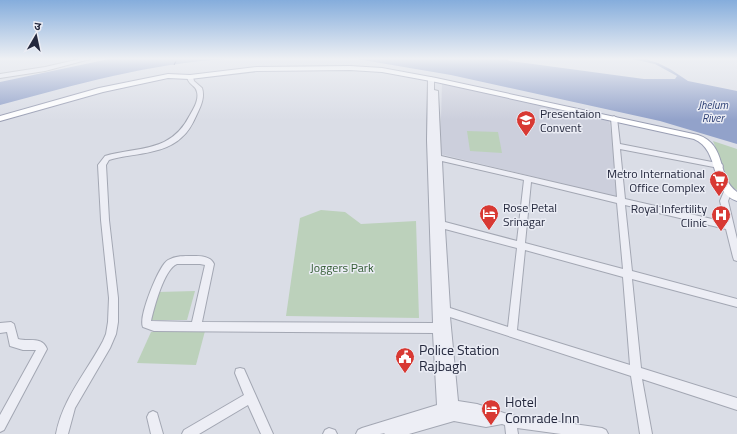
<svg xmlns="http://www.w3.org/2000/svg" width="737" height="434" viewBox="0 0 737 434" font-family="'Titillium Web','Noto Sans Devanagari',sans-serif">
<style>
.built{fill:#cccfdc}
.green{fill:#bcd1bb}
.water{fill:#92a2ca}
.lines{fill:none;stroke-linecap:round;stroke-linejoin:round}
.ferry{stroke:#2b3e74;stroke-width:1;stroke-dasharray:4 3;stroke-linecap:butt}
.minor-casing{stroke:#a3a7b3;stroke-width:2}
.major-casing{stroke:#999eb3;stroke-width:2}
.minor{fill:#edeef5;fill-rule:evenodd}
.major{fill:#fff;fill-rule:evenodd}
.labels{text-anchor:middle;dominant-baseline:central;stroke-width:3;stroke-linejoin:round;paint-order:stroke}
.far-water-label{font-size:11px;font-style:italic;fill:#2b3e74;stroke:#eaecf4}
.poi-label{font-size:12px;fill:#24283d;stroke:#eaecf4;text-anchor:start}
.park-label{font-size:12px;fill:#305a30;stroke:#eaecf4}
.near-poi-label{font-size:14px;fill:#24283d;stroke:#eaecf4;text-anchor:start}
</style>
<rect width="100%" height="100%" fill="#dadde6"/>
<polygon class="built" points="442,84 609,119 621,198 440,154"/>
<g class="green">
<polygon points="467,131 498,132 502,153 470,151"/>
<polygon points="713,141 737,149 737,190 731,187"/>
<polygon points="321,210 345,212 361,224 416,221 419,318 286,316 300,218"/>
<polygon points="195,291 187,320 148,320 158,292"/>
<polygon points="205,331 196,365 137,363 151,332"/>
</g>
<g class="water">
<path d="M109,59H228C150,63 75,85 0,105V82Z"/>
<polygon points="357,59 508,59 509,61 518,62 644,79 675,79 677,76 655,64 632,59 645,59 658,63 670,69 688,81 737,91 737,144 660,121 451,75"/>
</g>
<g class="lines">
<polyline class="ferry" points="174,65 177,59"/>
<g class="minor-casing">
<g id="minor">
<polygon points="80,59 90,59 45,71 0,78 0,74 45,67"/>
<path d="M190,75L193,77L194,81L202,88C205,97 201,106 197,114C193,123 189,131 182,137C164,155 132,153 109,160L106,165L109,220L118,298V322L116,334L110,348L75,408L68,434H56C63,398 86,373 103,341L106,334L108,322L109,298L101,220L98,165L105,156C140,146 171,153 190,115C194,108 199,100 197,92C196,85 189,86 187,77Z"/>
<path d="M431,77L434,79V90L438,91L441,156L617,197L611,118L614,116L617,118L620,144L722,164L723,166L722,168H719L620,149L625,199L725,222L720,201L725,189H731L732,191L728,201L737,239V261L734,260L733,257L726,229L625,205L632,271L737,299V307L632,279L641,368L737,398V410L642,379L652,434H640L631,376L450,317L458,401L477,404L510,415L602,428L606,430L608,434H561L517,428L518,434H506L505,425L502,424L486,427L454,421L409,434H384L385,433L380,434H356L358,430L362,428L437,405L433,333L154,331L143,327C138,317 159,265 168,260C177,255 187,256 196,256C203,256 211,257 214,264L202,322L433,323L427,140L428,79ZM442,161L524,180L517,241L445,222ZM531,182L617,203L623,269L525,243ZM445,229L517,248L508,327L450,308ZM525,250L623,277L630,365L517,330ZM177,264H200L205,265L192,322L151,321C154,308 164,269 177,264Z"/>
<path d="M11,322L14,324L18,339C30,342 42,336 47,349L4,430L0,432V415L36,350H23L10,346L7,332L0,333V323Z"/>
<polygon points="240,368 244,369 273,434 261,434 248,405 199,434 182,434 184,430 244,395 235,373 236,369"/>
<polygon points="153,411 157,413 163,434 151,434 147,417 149,413"/>
<polygon points="329,428 335,430 337,434 323,434 325,430"/>
</g>
</g>
<g class="major-casing">
<path id="major" d="M350,66L382,68L436,78L698,135C728,145 716,177 737,192V201C709,192 721,150 694,139L436,82L382,72L350,70L257,71L190,79L168,78L103,92L0,121V116L99,88L168,74L190,75L257,67Z"/>
</g>
<use href="#minor" class="minor"/>
<use href="#major" class="major"/>
</g>
<linearGradient id="sky" x2="0" y2="1"><stop stop-color="#85addc"/><stop offset="0.49" stop-color="#eef0f4"/><stop offset="1" stop-color="#eef0f4" stop-opacity="0"/></linearGradient>
<rect width="737" height="120" fill="url(#sky)"/>
<defs>
<g id="school-pin" transform="scale(1)"><path d="M0 17L-7.5 6A9.5 9.5 0 1 1 7.5 6Z" fill="#d83933" stroke="#eaecf4"/><path d="M0-5L7-2L0 1L-7-2ZM-4 1L0 2.5L4 1V4Q0 6-4 4Z" fill="#fff"/></g>
<g id="supermarket-pin" transform="scale(1)"><path d="M0 17L-7.5 6A9.5 9.5 0 1 1 7.5 6Z" fill="#d83933" stroke="#eaecf4"/><path d="M-6-5.5h2.5l.6 2H6L4.5 2H-2.5L-4.4-4H-6ZM-1.5 3.2a1.3 1.3 0 1 0 .1 0ZM3 3.2a1.3 1.3 0 1 0 .1 0Z" fill="#fff"/></g>
<g id="hotel-pin" transform="scale(1)"><path d="M0 17L-7.5 6A9.5 9.5 0 1 1 7.5 6Z" fill="#d83933" stroke="#eaecf4"/><path d="M-6-4.5h1.5V1H6V5H4.5V3h-9V5H-6ZM-4 0a1.8 1.8 0 1 1 3.6 0ZM.5 0V-2.5h3Q6-2.5 6 0Z" fill="#fff"/></g>
<g id="hospital-pin" transform="scale(1)"><path d="M0 17L-7.5 6A9.5 9.5 0 1 1 7.5 6Z" fill="#d83933" stroke="#eaecf4"/><path d="M-5-5h3v3.5h4V-5h3V5h-3V1.5h-4V5h-3Z" fill="#fff"/></g>
<g id="civic-pin" transform="scale(1)"><path d="M0 17L-7.5 6A9.5 9.5 0 1 1 7.5 6Z" fill="#d83933" stroke="#eaecf4"/><path d="M-.6-6.5H3V-4.5H.6V-3L4-1V1h2V6H-6V1h2V-1L-.6-3ZM-1.2 2.5V6h2.4V2.5Z" fill="#fff"/></g>
</defs>
<g fill-rule="evenodd">
<use href="#school-pin" x="526" y="120"/>
<use href="#supermarket-pin" x="719" y="180"/>
<use href="#hotel-pin" x="489" y="214"/>
<use href="#hospital-pin" x="721" y="215"/>
<use href="#civic-pin" x="405" y="357"/>
<use href="#hotel-pin" x="491" y="409"/>
</g>
<g class="labels">
<g class="far-water-label">
<text x="713" y="105">Jhelum<tspan x="713" dy="13">River</tspan></text>
</g>
<g class="poi-label">
<text x="540" y="113">Presentaion<tspan x="540" dy="14">Convent</tspan></text>
<text x="705" y="173" text-anchor="end">Metro International<tspan x="705" dy="14">Office Complex</tspan></text>
<text x="503" y="207">Rose Petal<tspan x="503" dy="14">Srinagar</tspan></text>
<text x="707" y="208" text-anchor="end">Royal Infertility<tspan x="707" dy="14">Clinic</tspan></text>
</g>
<g class="park-label">
<text x="342" y="267">Joggers Park</text>
</g>
<g class="near-poi-label">
<text x="419" y="349">Police Station<tspan x="419" dy="16">Rajbagh</tspan></text>
<text x="505" y="401">Hotel<tspan x="505" dy="16">Comrade Inn</tspan></text>
</g>
</g>
<g transform="translate(36 36) rotate(9)" stroke="#eaecf4" stroke-width="3" paint-order="stroke">
<path d="M0-3L7 15L0 10L-7 15Z" fill="#24283d"/>
<text y="-6" font-size="11" font-weight="bold" text-anchor="middle" fill="#24283d">उ</text>
</g>
</svg>
